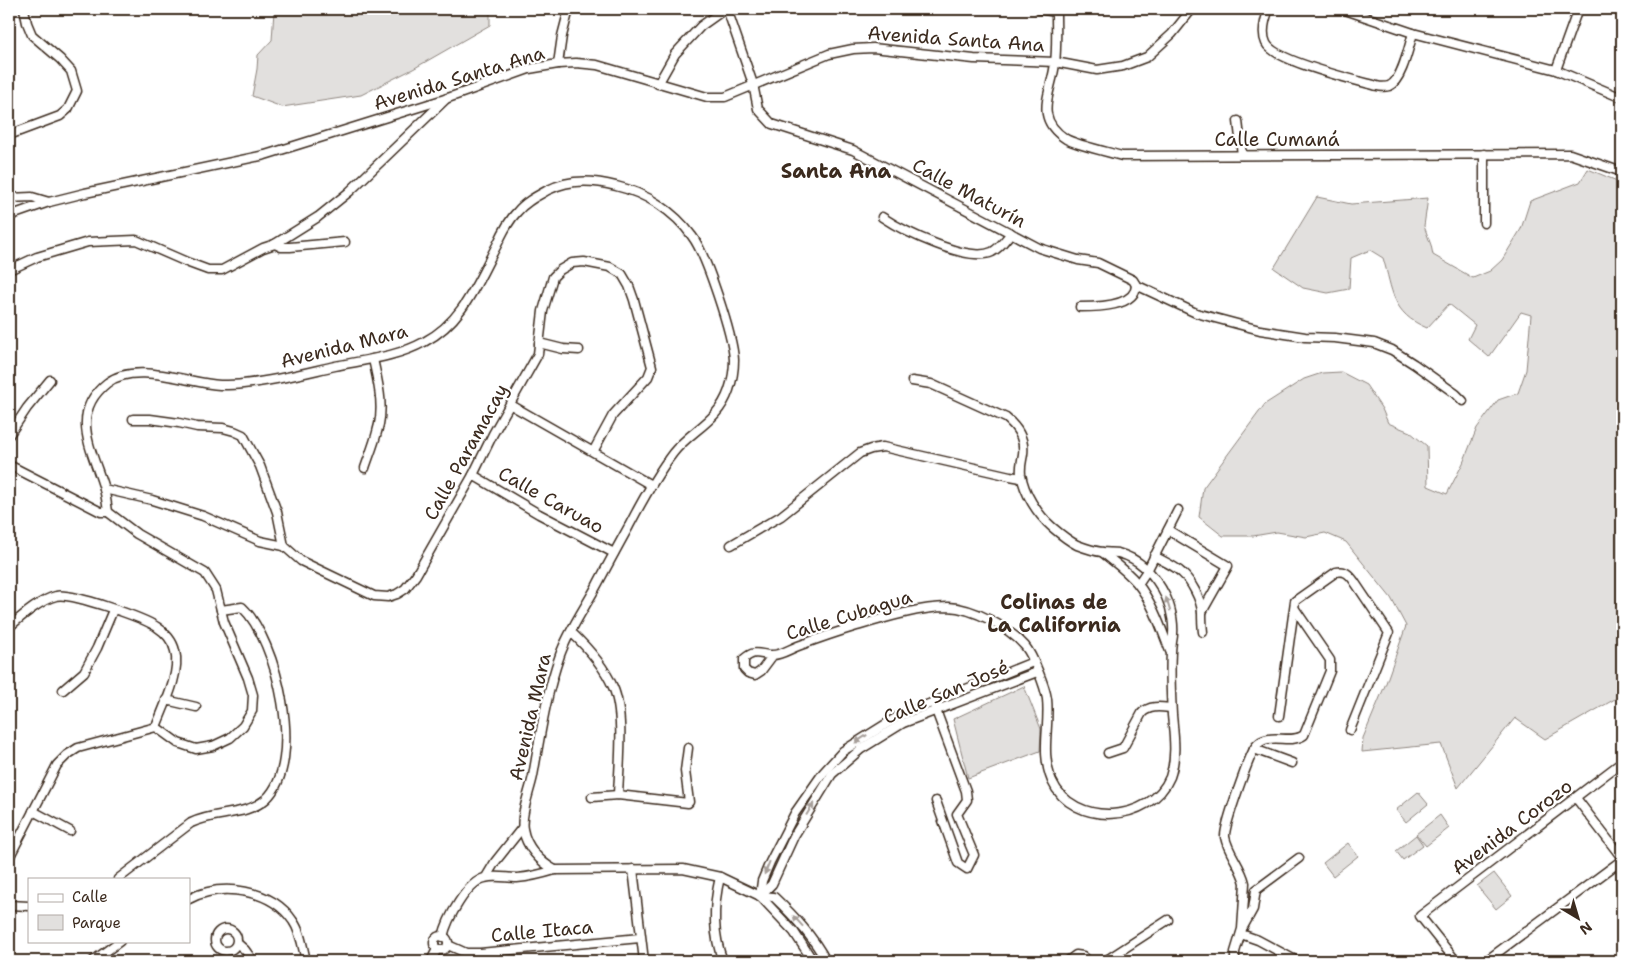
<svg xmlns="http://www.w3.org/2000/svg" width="1631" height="970" viewBox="0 0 1631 970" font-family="'Shantell Sans',sans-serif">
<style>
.green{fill:#e2e0de;stroke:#8e857e}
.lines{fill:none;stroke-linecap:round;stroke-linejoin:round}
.minor-casing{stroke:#3b2a1e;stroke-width:11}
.minor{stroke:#fff;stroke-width:8}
.oneway{fill:#a79f9a}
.labels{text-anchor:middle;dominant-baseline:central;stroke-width:4.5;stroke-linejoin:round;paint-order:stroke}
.street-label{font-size:19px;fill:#3b2a1e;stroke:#fff}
.neighbourhood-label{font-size:20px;font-weight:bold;fill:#3b2a1e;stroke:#fff}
</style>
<rect width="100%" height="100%" fill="#fff"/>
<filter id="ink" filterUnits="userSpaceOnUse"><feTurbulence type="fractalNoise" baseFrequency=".02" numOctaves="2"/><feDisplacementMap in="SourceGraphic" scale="10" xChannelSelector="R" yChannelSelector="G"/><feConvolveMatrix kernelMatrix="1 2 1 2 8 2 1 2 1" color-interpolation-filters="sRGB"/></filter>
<g filter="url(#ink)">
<g class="green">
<polygon points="287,9 493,9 490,14 490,25 413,69 361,95 282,107 252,96 257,69 258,55 272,40 274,11"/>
<path d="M1588,169L1622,183V695L1545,739L1515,718L1458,788L1441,744L1362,752L1363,738L1386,683L1406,626L1391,598L1346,542L1325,533L1306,537L1277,532L1253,536H1223L1199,517L1203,488L1265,404L1304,379L1322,373L1341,372L1366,385L1382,409L1388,423L1410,432L1427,446L1428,486L1447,494L1463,463L1477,428L1498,400L1518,393L1526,370L1531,315L1521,312L1489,357L1468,339L1475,325L1449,304L1427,328C1391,313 1393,291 1383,258L1370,250L1351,258L1349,289L1328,293L1303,288L1274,268L1317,197L1351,204L1428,198L1424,226L1431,245L1433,255L1473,278L1490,271L1502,260L1521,229L1530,201L1580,182Z"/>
<polygon points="1024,686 1041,729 1040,751 968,778 953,719"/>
<polygon points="1418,792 1428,804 1406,822 1396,810"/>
<polygon points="1440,815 1449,828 1426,846 1416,834"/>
<polygon points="1416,835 1423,845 1403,860 1396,851"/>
<polygon points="1348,843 1358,856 1333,876 1323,863"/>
<polygon points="1494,873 1512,896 1496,909 1477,886"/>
</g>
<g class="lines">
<g class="minor-casing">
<g id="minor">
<polyline points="727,9 753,84 758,109 772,124 853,150 1039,248 1078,260 1098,263 1133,280 1136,285 1196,313 1260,330 1305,337 1335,338 1374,343 1392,350 1414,364 1456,394 1463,401"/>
<polyline points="1039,9 1056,12"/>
<path d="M1058,9L1056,12C1056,29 1057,46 1055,63C1052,93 1032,117 1066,139C1077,145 1108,152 1122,156L1570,154L1622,172"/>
<path d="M1269,9C1265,19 1261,32 1266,43C1274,61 1355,80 1377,86C1381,87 1385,87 1389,86C1402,81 1409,46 1413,33"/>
<polyline points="1342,9 1413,33 1556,70 1622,98"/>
<polyline points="558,64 562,36 569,9"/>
<polyline points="1556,70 1578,9"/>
<polyline points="658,84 675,54 701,26 725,9"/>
<polyline points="1238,121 1242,155"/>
<polyline points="9,135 60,116 68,109 77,91 71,71 60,59 32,35 27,23 24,9"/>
<polyline points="9,198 32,197 49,202"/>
<polyline points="9,216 49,202 85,193 265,155 448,98 529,69 558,64 576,63 597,65 707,97 725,97 829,54 853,49 873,48 974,59 1055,62 1097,70 1123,66 1147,57 1172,34 1192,9"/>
<path d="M882,217C903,231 968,263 992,252C1000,248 1005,240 1011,233"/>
<polyline points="1484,223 1484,154"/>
<polyline points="275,244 281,247 290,247 345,242"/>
<polyline points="9,270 37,257 88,242 136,240 189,263 208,270 222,270 263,248 275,244 318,217 349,192 447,98"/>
<path d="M1080,307C1096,307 1136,307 1136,285"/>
<polyline points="539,343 563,349 579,350"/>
<polyline points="511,405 651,485"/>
<polyline points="133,419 150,419 179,423 197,427 223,428 234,431 243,435 260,466 277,512 284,546"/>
<polyline points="9,435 27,408 50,380"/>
<polyline points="9,465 101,512 108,512"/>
<path d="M365,468C369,456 374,444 377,432C385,407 378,383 373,359"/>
<polyline points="473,475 539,514 614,553"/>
<polyline points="104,489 152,500 203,516 260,541 284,546 301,561 374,596 388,597 397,594 405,589 416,575 473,475 493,434 538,354 543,311 553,277 560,270 572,263 584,262 610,267 622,274 629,286 634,300 652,367 648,377 613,415 594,450"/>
<polyline points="1168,530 1228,566 1202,612"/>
<polyline points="731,545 781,516 860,453 871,449 883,447 1010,476 1021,478"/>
<path d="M1102,552C1114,562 1127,571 1137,583C1153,603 1161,628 1170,651"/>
<path d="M1154,556C1163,561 1175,566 1182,573C1191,581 1201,599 1202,612C1202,619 1202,624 1203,632"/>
<polyline points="1138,584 1148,569 1178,510"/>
<path d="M9,627C22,616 40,600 56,596C70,592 144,618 157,627C165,632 173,641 175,651C181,673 164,706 156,727"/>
<path d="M571,632C588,648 604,666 613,687C625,714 619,766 618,795"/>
<path d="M773,655L761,671L755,675L748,673L744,669V659C756,648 761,656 773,655C781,655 790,649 798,646C817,639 837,632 857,626C884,618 920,607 948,607C974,608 1008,627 1025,646C1033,656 1045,686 1047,699C1050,728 1040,752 1052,781C1073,828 1151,823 1170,777C1177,757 1174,736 1172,715C1171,695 1169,662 1172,642C1175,628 1172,610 1166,597C1156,576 1141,559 1118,553C1113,552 1107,553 1102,552C1094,551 1085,548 1077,545C1069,541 1059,533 1052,527C1037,514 1024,493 1021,474C1020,466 1022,461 1023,454C1025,439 1017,427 1006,418L931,384L912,381"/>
<polyline points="63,690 84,672 97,648 113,610"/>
<polyline points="166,700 196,707"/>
<polyline points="934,705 966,791 967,800 957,814 974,855 967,869 958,863 936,801"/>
<path d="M1279,716L1295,601L1336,572C1345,570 1349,574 1354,581L1389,633L1350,730"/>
<path d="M156,727L178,743L196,749L213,746L230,738L243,726L252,711L253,695L248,678L224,622L216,590L205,573L137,534L108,512C107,504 106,497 104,489C93,451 68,414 107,383C135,361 188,383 220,385C228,385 236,385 243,384C274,381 304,373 335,366C364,360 397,357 424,342C463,322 477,282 497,245C502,234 508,221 517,212C525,202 537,196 548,190C569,179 594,180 616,186C646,193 674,211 692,236C706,254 733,336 734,360C734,370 732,381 729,390C718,422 692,429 673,453C656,475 642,501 629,526C618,546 607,566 596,587C584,609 568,632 560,655C546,694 540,736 533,776C530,791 520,815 523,829C526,847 540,862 555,870"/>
<polyline points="1254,749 1292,763"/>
<path d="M1108,753L1123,748L1142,713C1150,705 1161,707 1171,708"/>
<polyline points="592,797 618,795 688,803 689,802 685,771 688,748"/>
<polyline points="1576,798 1622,858"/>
<polyline points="33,811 70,831"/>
<polyline points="9,858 57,765 67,755 78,748 156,727"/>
<polyline points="633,869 644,961"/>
<polyline points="486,877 495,862 522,828"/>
<path d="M720,877C713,906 712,933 723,961"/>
<path d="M118,879L191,823C215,811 245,817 266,799C306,762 277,640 242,607L221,610"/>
<polyline points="760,896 762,881 770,862 795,813 823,773 843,751 899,716 1033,662"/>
<polyline points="760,896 772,884 794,836 832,774 861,749 903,723 1037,672"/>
<path d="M760,896L774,897C794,916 813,936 826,961"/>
<path d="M189,899C222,882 271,889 293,921C301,932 303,949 306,961"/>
<polyline points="9,905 29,906"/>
<polyline points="1243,927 1253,909 1256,890 1299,858"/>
<circle cx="226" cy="940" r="11"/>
<polyline points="1241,934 1258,940 1297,961"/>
<circle cx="441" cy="943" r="7"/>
<path d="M443,937C447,919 467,882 485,878C495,875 506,878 517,878C530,877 542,874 555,870L683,869L720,877L760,896L794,932L813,961"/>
<polyline points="237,943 245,950 253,961"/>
<polyline points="448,945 466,953 480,953 640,938"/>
<polyline points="93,961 120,941"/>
<polyline points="431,961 437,949"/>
<polyline points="1068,961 1076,955 1083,956 1088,961"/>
<polyline points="1105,961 1168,920"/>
<path d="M1235,961V952L1242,929L1245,883C1241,866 1228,853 1225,837C1224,826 1249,756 1256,746C1268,731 1290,745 1304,735L1330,671V660L1295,609"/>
<polyline points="1456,961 1420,916 1622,762"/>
<polyline points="1486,961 1622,860"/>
<polyline points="1618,961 1622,958"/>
</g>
</g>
<use href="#minor" class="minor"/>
</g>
<defs><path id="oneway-solid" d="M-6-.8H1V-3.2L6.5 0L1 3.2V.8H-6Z" transform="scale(1.25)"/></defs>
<g class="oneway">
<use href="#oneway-solid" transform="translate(1168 604) rotate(-107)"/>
<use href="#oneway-solid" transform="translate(861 739) rotate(146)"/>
<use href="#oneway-solid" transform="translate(810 809) rotate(-59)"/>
<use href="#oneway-solid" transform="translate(767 868) rotate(112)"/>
<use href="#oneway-solid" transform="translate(798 921) rotate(-132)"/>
</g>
</g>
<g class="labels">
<g class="street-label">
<text transform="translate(956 39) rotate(4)">Avenida Santa Ana</text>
<text transform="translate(459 78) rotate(-17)">Avenida Santa Ana</text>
<text x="1277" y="139">Calle Cumaná</text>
<text transform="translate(969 193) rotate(28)">Calle Maturín</text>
<text transform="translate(344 346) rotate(-14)">Avenida Mara</text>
<text transform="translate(466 452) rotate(-61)">Calle Paramacay</text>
<text transform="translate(551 500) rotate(29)">Calle Caruao</text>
<text transform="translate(849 615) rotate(-17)">Calle Cubagua</text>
<text transform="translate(946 692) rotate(-23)">Calle San José</text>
<text transform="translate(530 717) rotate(-77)">Avenida Mara</text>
<text transform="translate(1512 827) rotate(-37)">Avenida Corozo</text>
<text transform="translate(542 931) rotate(-5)">Calle Itaca</text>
</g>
<g class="neighbourhood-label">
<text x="836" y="171">Santa Ana</text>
<text x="1054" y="602">Colinas de<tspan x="1054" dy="23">La California</tspan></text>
</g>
</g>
<rect width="1631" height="970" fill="none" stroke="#fff" stroke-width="30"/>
<rect x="15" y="15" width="1601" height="940" fill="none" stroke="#3b2a1e" stroke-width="2" filter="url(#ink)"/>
<rect x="28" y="878" width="162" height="65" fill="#ffffff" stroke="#b1aaa5"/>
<rect x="38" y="894" width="25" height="8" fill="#ffffff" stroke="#b1aaa5"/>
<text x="72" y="902" font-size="15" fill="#3b2a1e">Calle</text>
<rect x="38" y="915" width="25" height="15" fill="#e2e0de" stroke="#b1aaa5"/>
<text x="72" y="928" font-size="15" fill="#3b2a1e">Parque</text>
<g transform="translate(1578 918) rotate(142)" stroke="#ffffff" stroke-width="4" paint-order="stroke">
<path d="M0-4L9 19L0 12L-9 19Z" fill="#3b2a1e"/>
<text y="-8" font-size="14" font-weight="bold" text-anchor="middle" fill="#3b2a1e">N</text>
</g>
</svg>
